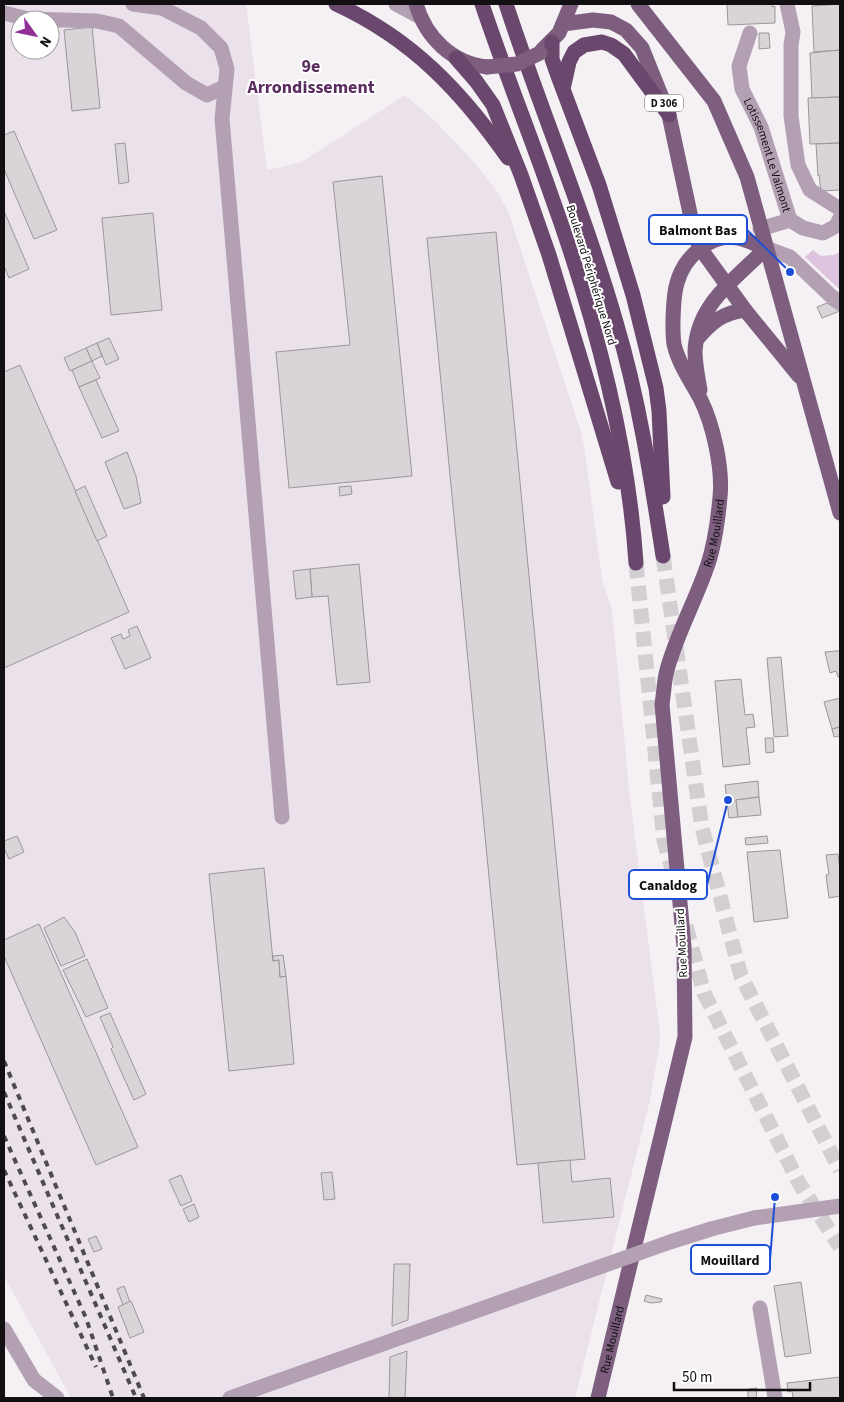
<svg xmlns="http://www.w3.org/2000/svg" width="844" height="1402" viewBox="0 0 844 1402" font-family="'Source Sans 3',sans-serif">
<style>
.built{fill:#ebe1eb;fill-rule:evenodd}
.green{fill:#ddc3de}
.building{fill:#d8d4d8;stroke:#9a969a}
.lines{fill:none;stroke-linecap:round;stroke-linejoin:round}
.highway-tunnel{stroke:#d2ced2;stroke-width:15;stroke-dasharray:15 8;stroke-linecap:butt}
.minor{stroke:#b3a1b3;stroke-width:15}
.major{stroke:#7d5e7f;stroke-width:15}
.highway{stroke:#6a476c;stroke-width:15}
.rail{stroke:#4e4b4e;stroke-width:4;stroke-dasharray:6 6;stroke-linecap:butt}
.minor-bridge{stroke:#b3a1b3;stroke-width:15}
.major-bridge{stroke:#7d5e7f;stroke-width:15}
.labels{text-anchor:middle;dominant-baseline:central;stroke-width:4;stroke-linejoin:round;paint-order:stroke}
.shield{fill:#fff;stroke:#585758;stroke-width:1}
.shield-label{font-size:11px;font-weight:bold;fill:#110f11}
.street-label{font-size:12px;fill:#110f11;stroke:#fff}
.district-label{font-size:18px;font-weight:bold;fill:#5b2c5f;stroke:#fff}
.leader{fill:none;stroke:#1d4ed8;stroke-width:2}
.callout-dot{fill:#1d4ed8;stroke:#fff;stroke-width:2}
.callout{fill:#fff;stroke:#1d4ed8;stroke-width:2}
.callout-label{font-size:14px;text-anchor:middle;font-weight:bold;fill:#110f11}
</style>
<rect width="100%" height="100%" fill="#f4f0f4"/>
<path class="built" d="M4,4H246L267,170L302,162L405,95L433,119L472,160L495,188L508,211L581,432L585,452L602,579L612,610L630,798L660,1034L659,1047L650,1100L575,1398H71L4,1276ZM20,20H50V50H20Z"/>
<polygon class="green" points="813,250 821,256 834,255 840,252 840,290 805,257"/>
<g class="building">
<polygon points="727,4 772,4 772,7 775,6 775,23 728,25"/>
<polygon points="840,4 840,50 814,52 812,6"/>
<polygon points="92,27 100,108 72,111 64,30"/>
<polygon points="759,33 769,33 770,48 759,49"/>
<polygon points="840,50 840,97 812,98 810,53"/>
<polygon points="840,97 840,143 810,144 808,98"/>
<polygon points="14,131 57,230 34,239 4,169 4,135"/>
<polygon points="125,143 129,182 119,184 115,144"/>
<polygon points="840,143 840,190 821,191 819,175 818,176 816,144"/>
<polygon points="382,176 412,476 289,488 276,352 350,345 333,182"/>
<polygon points="4,211 29,269 9,278 4,266"/>
<polygon points="153,213 162,310 111,315 102,218"/>
<polygon points="496,232 585,1159 517,1165 427,238"/>
<polygon points="827,303 840,311 822,318 817,307"/>
<polygon points="109,338 119,359 106,365 97,343"/>
<polygon points="97,343 102,356 92,361 86,348"/>
<polygon points="86,348 92,361 70,371 64,358"/>
<polygon points="92,361 100,378 79,387 72,370"/>
<polygon points="20,365 129,612 4,668 4,372"/>
<polygon points="96,380 119,431 102,438 79,387"/>
<polygon points="127,452 136,476 141,503 124,509 105,462"/>
<polygon points="85,486 107,536 97,541 75,491"/>
<polygon points="351,486 352,494 340,496 339,487"/>
<polygon points="359,564 370,682 337,685 328,596 312,597 310,569"/>
<polygon points="310,569 312,597 296,599 293,571"/>
<polygon points="137,626 151,658 125,669 111,638 121,634 123,639 130,636 128,630"/>
<polygon points="836,651 840,651 840,677 838,677 836,671 830,673 825,652"/>
<polygon points="781,657 788,736 774,737 767,658"/>
<polygon points="741,679 745,715 753,714 755,727 746,728 750,764 723,767 715,681"/>
<polygon points="840,698 840,727 832,729 824,702"/>
<polygon points="840,727 840,736 834,737 832,729"/>
<polygon points="765,738 773,738 774,752 766,753"/>
<polygon points="758,781 759,797 736,800 738,817 729,818 725,785"/>
<polygon points="759,797 761,815 738,817 736,800"/>
<polygon points="17,836 24,852 9,859 4,848 4,841"/>
<polygon points="767,836 768,843 746,845 745,838"/>
<polygon points="780,850 788,918 754,922 747,852"/>
<polygon points="838,854 840,869 840,896 829,898 826,875 829,874 826,855"/>
<polygon points="264,868 273,961 279,960 280,977 286,976 294,1064 229,1071 209,874"/>
<polygon points="64,917 75,932 85,956 61,966 44,928"/>
<polygon points="39,924 138,1147 96,1165 4,956 4,940"/>
<polygon points="283,955 286,976 280,977 279,960 273,961 273,956"/>
<polygon points="87,959 108,1008 86,1017 63,970"/>
<polygon points="110,1013 146,1094 134,1100 111,1049 113,1047 100,1017"/>
<polygon points="570,1160 572,1182 610,1178 614,1217 543,1223 538,1163"/>
<polygon points="332,1172 335,1199 324,1200 321,1173"/>
<polygon points="181,1175 192,1201 181,1206 169,1180"/>
<polygon points="194,1204 199,1217 189,1222 183,1209"/>
<polygon points="96,1236 102,1249 94,1252 88,1239"/>
<polygon points="394,1264 410,1264 408,1320 392,1326"/>
<polygon points="801,1282 811,1353 785,1357 774,1286"/>
<polygon points="124,1286 130,1302 123,1305 117,1289"/>
<polygon points="646,1295 662,1299 661,1302 651,1303 644,1301"/>
<polygon points="131,1301 144,1332 130,1338 118,1307"/>
<polygon points="407,1351 405,1398 389,1398 390,1357"/>
<polygon points="840,1377 840,1398 793,1398 792,1391 788,1392 787,1383"/>
<polygon points="757,1388 756,1398 748,1398 748,1389"/>
</g>
<g class="lines">
<g class="highway-tunnel">
<polyline points="663,556 702,828 741,976 840,1170"/>
<polyline points="636,563 664,840 674,877"/>
<polyline points="686,926 704,993 799,1183 840,1247"/>
</g>
<g class="minor">
<polyline points="133,4 162,8 201,28 221,48 227,69 222,119 282,817"/>
<polyline points="396,4 420,17"/>
<polyline points="787,4 793,32 791,45 791,116 798,165 810,190 840,209"/>
<polyline points="4,13 28,19 97,21 119,26 186,83 207,95 224,87"/>
<path id="s1" d="M750,33L739,66L742,89L761,127L790,220L803,228L823,233L836,226L840,218"/>
<polyline points="760,229 790,220"/>
<polyline points="766,248 790,257 831,296 840,303"/>
<polyline points="754,1218 840,1206"/>
<polyline points="760,1308 775,1398"/>
<polyline points="4,1329 34,1380 57,1398"/>
</g>
<g class="major">
<path d="M416,4C426,38 452,63 487,67"/>
<polyline points="638,4 714,101 747,177 840,513"/>
<polyline points="563,24 593,20 611,22 626,30 642,48 669,115 694,232 700,248 745,310 799,376"/>
<polyline points="542,50 559,33 571,4"/>
<path d="M697,339C712,322 722,313 745,310"/>
<path d="M700,390C698,378 695,364 695,351C697,303 735,280 766,248"/>
<path id="s2" d="M598,1398L685,1037L684,947L662,704C664,692 664,681 667,670C677,633 696,600 708,564C715,543 718,519 720,497C723,468 713,424 700,398C691,381 678,363 674,344C672,330 673,296 677,283C684,257 710,233 738,238C747,240 757,245 766,248"/>
</g>
<g class="highway">
<path d="M336,4C412,39 461,91 508,158"/>
<path d="M482,4C503,67 528,129 550,192C592,308 628,441 636,563"/>
<path d="M506,4C541,111 585,214 616,322C639,399 651,478 663,556"/>
<polyline points="552,42 552,59 558,76 599,185 633,295 656,388 659,411 663,497"/>
<polyline points="456,58 476,81 493,105 521,175 549,255 618,482"/>
<polyline points="563,89 569,62 574,52 584,45 602,42 611,45 624,54 669,115"/>
</g>
<g class="rail">
<polyline points="4,1061 144,1398"/>
<polyline points="4,1092 136,1398"/>
<polyline points="4,1136 86,1318 113,1398"/>
<polyline points="4,1170 96,1367"/>
</g>
<polyline class="minor-bridge" points="230,1398 670,1242 711,1229 754,1218"/>
<polyline class="major-bridge" points="487,67 517,64 540,53"/>
</g>
<g class="labels">
<rect class="shield" x="645" y="94.5" width="38" height="17" rx="4"/>
<g class="shield-label">
<text x="664" y="103">D 306</text>
</g>
<g class="street-label">
<text stroke="none"><textPath href="#s1" startOffset="129">Lotissement Le Valmont</textPath></text>
<text transform="translate(591 275) rotate(73)">Boulevard Périphérique Nord</text>
<text stroke="none"><textPath href="#s2" startOffset="885">Rue Mouillard</textPath></text>
<text transform="translate(682 943) rotate(-93)">Rue Mouillard</text>
<text stroke="none"><textPath href="#s2" startOffset="60">Rue Mouillard</textPath></text>
</g>
<g class="district-label">
<text x="311" y="66">9e<tspan x="311" dy="21">Arrondissement</tspan></text>
</g>
</g>
<path class="leader" d="M790 272L747 230M728 800L707 885M775 1197L770 1260"/>
<g class="callout-dot">
<circle cx="790" cy="272" r="5"/>
<circle cx="728" cy="800" r="5"/>
<circle cx="775" cy="1197" r="5"/>
</g>
<g class="callout">
<rect x="649" y="215" width="98" height="29" rx="5"/>
<rect x="629" y="870" width="78" height="29" rx="5"/>
<rect x="691" y="1245" width="79" height="29" rx="5"/>
</g>
<g class="callout-label">
<text x="698" y="235">Balmont Bas</text>
<text x="668" y="890">Canaldog</text>
<text x="730" y="1265">Mouillard</text>
</g>
<rect width="844" height="1402" fill="none" stroke="#110f11" stroke-width="10"/>
<g transform="translate(35 35) rotate(123)"><circle r="24" fill="#ffffff" stroke="#a09fa0"/>
<path d="M0-4L9 19L0 12L-9 19Z" fill="#902f97"/>
<text y="-8" font-size="14" font-weight="bold" text-anchor="middle" fill="#110f11">N</text>
</g>
<path d="M674 1382v8h136v-8" fill="none" stroke="#110f11" stroke-width="2.5"/>
<text x="682" y="1382" font-size="15" fill="#110f11" stroke="#ffffff" stroke-width="4" paint-order="stroke">50 m</text>
</svg>
